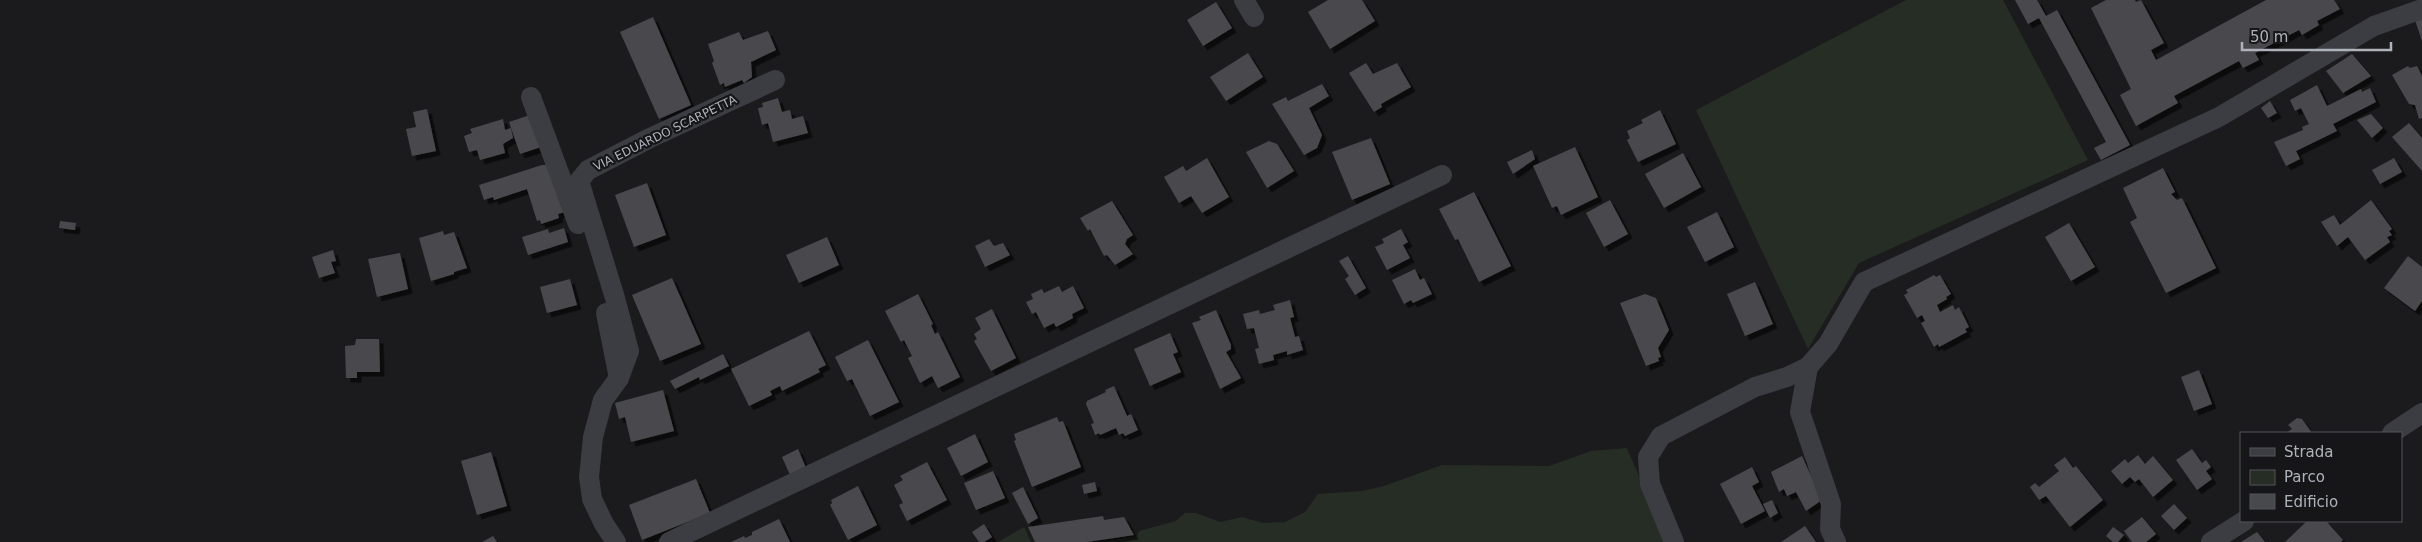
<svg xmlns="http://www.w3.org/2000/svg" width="2422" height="542" viewBox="0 0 2422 542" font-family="'DejaVu Sans',sans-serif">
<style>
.green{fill:#252d25}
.building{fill:#48494d;filter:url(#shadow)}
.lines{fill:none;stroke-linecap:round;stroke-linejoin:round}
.minor{stroke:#3c3d42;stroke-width:20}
.labels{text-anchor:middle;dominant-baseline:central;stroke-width:4.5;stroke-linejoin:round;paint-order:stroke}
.street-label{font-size:12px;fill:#aeb3bb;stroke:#161618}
</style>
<defs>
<filter id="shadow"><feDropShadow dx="4.5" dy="4.5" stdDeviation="0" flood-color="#0009"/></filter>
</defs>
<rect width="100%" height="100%" fill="#1b1b1d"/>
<g class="green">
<polygon points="1906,0 2003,0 2088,160 1859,263 1808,349 1696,110"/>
<polygon points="1627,448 1667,542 1101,542 1137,536 1139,531 1176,521 1185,513 1196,513 1220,522 1242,517 1263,523 1285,522 1305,512 1318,494 1362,491 1384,486 1442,465 1549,466 1591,451"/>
<polygon points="1024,527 1031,542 998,542"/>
</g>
<g class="building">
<polygon points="1328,0 1362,0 1375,21 1330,49 1308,12"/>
<polygon points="2015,0 2037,0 2046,16 2057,10 2130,145 2101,160 2094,148 2106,142 2039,18 2028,24"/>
<polygon points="2106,0 2135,0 2136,2 2141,0 2164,43 2151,50 2156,60 2266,0 2334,0 2340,9 2317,21 2319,25 2302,35 2299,30 2255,53 2259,60 2243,68 2239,61 2174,96 2178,103 2136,126 2120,95 2131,89 2091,8"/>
<polygon points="1216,2 1232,28 1203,46 1187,20"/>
<polygon points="653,17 691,105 659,119 620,32"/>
<polygon points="2422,18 2422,41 2415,20"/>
<polygon points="768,31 776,50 751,62 752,77 744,83 742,80 725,87 724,83 720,85 712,63 714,61 708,44 739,32 743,40"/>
<polygon points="1248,53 1263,77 1226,101 1210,77"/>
<polygon points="2352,54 2371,76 2343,93 2326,71"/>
<polygon points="1366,63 1373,74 1397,63 1411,87 1381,104 1382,107 1374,112 1349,73"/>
<polygon points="2408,66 2410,68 2417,66 2422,76 2422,118 2419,119 2415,105 2409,104 2392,75"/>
<polygon points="1322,84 1329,96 1309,108 1322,135 1317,148 1304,155 1272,104 1286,97 1288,101"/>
<polygon points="2317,85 2327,106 2361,89 2362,92 2370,88 2376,102 2333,124 2337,131 2296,151 2300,159 2286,166 2274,142 2303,130 2302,127 2309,124 2301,108 2295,111 2290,100"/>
<polygon points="778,98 782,112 790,110 792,119 803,116 808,133 773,142 768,123 762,125 758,108 763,107 762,103"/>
<polygon points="2270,101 2277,113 2268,118 2261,108"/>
<polygon points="427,109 436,151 412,156 406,129 416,127 413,112"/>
<polygon points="1660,110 1676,144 1638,162 1627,140 1630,138 1627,131 1643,123 1641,120"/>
<polygon points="2371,114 2383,128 2372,138 2357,120"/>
<polygon points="530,115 541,147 520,154 509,122"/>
<polygon points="503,119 505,130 511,128 513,138 503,144 505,153 480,160 477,150 469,152 464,136 472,133 470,129"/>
<polygon points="2409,123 2422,138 2422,171 2392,137"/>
<polygon points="1371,138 1390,184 1352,200 1332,152"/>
<polygon points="1269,141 1277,144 1294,171 1267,188 1246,152"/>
<polygon points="1575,147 1598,197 1561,215 1557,206 1552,208 1533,166"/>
<polygon points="1532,150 1535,159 1513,174 1507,162"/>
<polygon points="1683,153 1701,187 1664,208 1645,174"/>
<polygon points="1207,158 1229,197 1202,213 1191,196 1179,203 1164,177 1183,166 1186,171"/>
<polygon points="2394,158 2402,172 2380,184 2372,170"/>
<polygon points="542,165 547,165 565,212 558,214 559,218 541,224 540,220 537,221 527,189 494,200 493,197 484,200 479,185"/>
<polygon points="2163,168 2175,192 2171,194 2177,200 2182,198 2216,268 2166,293 2130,222 2137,218 2123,188"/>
<polygon points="647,183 666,235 634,247 615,195"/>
<polygon points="1474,192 1511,266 1479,282 1458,239 1455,240 1439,209"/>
<polygon points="1610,200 1628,234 1604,247 1586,213"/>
<polygon points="2371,200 2392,229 2389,231 2392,235 2387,237 2390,242 2365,260 2348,237 2337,246 2321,222 2334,215 2340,225"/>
<polygon points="1112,201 1133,235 1127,239 1125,244 1133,254 1115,265 1107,255 1104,256 1090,229 1088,231 1080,218"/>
<polygon points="1717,212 1734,247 1705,262 1687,227"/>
<polygon points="60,221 76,223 75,230 59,228"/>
<polygon points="2069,223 2095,267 2071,281 2045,237"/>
<polygon points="564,228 568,242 528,255 522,237 548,229 549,233"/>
<polygon points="1401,229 1408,242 1403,245 1410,258 1387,270 1375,247 1384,243 1382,239"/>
<polygon points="443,231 444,235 454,232 467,268 454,272 454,274 431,281 419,238"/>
<polygon points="827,237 839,265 799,283 786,255"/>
<polygon points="989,239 994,246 1003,243 1010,255 985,267 975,246"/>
<polygon points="333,250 336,261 331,262 335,273 319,278 312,257"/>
<polygon points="400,253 408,289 377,297 368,259"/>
<polygon points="1348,256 1366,288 1355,295 1345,279 1349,276 1339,261"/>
<polygon points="2408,256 2422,267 2422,301 2415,311 2384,288"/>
<polygon points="1415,269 1420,280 1424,278 1432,294 1413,303 1411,300 1404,304 1392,280"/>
<polygon points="1934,275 1936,277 1940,275 1951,294 1946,297 1947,299 1937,305 1940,312 1953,305 1955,310 1959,307 1969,327 1965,329 1967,332 1939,347 1938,344 1934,347 1921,323 1925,321 1922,315 1917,318 1904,295 1908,293 1906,290"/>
<polygon points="672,278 701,344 660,361 632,295"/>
<polygon points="570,279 577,305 547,313 540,287"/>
<polygon points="1755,282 1773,324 1745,336 1727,294"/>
<polygon points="1059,286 1062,292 1073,286 1084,308 1072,314 1073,318 1056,327 1054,323 1044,328 1036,312 1032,314 1026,302 1033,299 1031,294 1042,289 1044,293"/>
<polygon points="918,294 933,324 931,325 935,334 938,332 960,377 938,388 932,376 920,383 908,358 912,356 904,340 901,342 885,311"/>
<polygon points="1645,294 1656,298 1669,330 1658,348 1661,357 1658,358 1659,361 1646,366 1620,303"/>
<polygon points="1290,300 1294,317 1290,318 1295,337 1299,336 1303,350 1287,355 1287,351 1273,355 1274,360 1259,364 1255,349 1259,348 1254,328 1247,329 1243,314 1259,310 1260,314 1275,310 1273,305"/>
<polygon points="992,309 1016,358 991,371 974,341 977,339 974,334 981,329 975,318"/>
<polygon points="1216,310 1231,345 1231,349 1226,352 1241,378 1220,389 1192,323 1201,320 1199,317"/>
<polygon points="809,331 826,365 818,369 820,372 782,391 780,386 770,391 772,395 749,406 731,369"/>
<polygon points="1170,333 1178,352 1173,354 1181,372 1150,386 1134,349"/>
<polygon points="356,339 379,339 380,372 357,372 357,378 346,378 345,346 355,345"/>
<polygon points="868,340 899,402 870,416 852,379 847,381 835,357"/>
<polygon points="723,354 729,366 700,380 699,377 675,389 670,381"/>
<polygon points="2199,370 2212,404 2194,411 2181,377"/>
<polygon points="1114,386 1127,416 1131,414 1138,430 1125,436 1123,433 1119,435 1116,428 1100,435 1099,433 1095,435 1091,424 1094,423 1086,404 1087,401 1106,392 1105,390"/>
<polygon points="663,390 674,431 631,442 625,417 619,419 615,403"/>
<polygon points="1057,417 1059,422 1063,421 1081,467 1032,487 1014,441 1016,440 1014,434"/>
<polygon points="2297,418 2302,419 2312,433 2286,433 2292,429 2288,425"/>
<polygon points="975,434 988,462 961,476 947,448"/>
<polygon points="798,449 806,468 790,475 782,457"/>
<polygon points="2192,449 2202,463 2206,460 2211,467 2206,471 2212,479 2197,490 2176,460"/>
<polygon points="491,452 507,506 477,515 461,461"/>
<polygon points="2138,455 2145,464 2153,456 2173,480 2153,497 2139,479 2135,482 2130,477 2122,484 2111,471 2125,459 2128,463"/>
<polygon points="1802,456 1822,500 1806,511 1796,492 1787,496 1784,489 1779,492 1771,472"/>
<polygon points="2065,457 2073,468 2076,466 2103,500 2070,527 2046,496 2039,500 2030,487 2035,483 2039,487 2059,471 2054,465"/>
<polygon points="927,462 947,500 907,521 899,505 903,503 894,485 903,480 900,476"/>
<polygon points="1752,467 1759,482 1752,486 1765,511 1741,524 1720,484"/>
<polygon points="993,471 1005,498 976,510 964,483"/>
<polygon points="696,479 710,513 642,540 629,505"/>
<polygon points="1095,482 1097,491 1084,494 1082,485"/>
<polygon points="858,486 877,525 848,540 830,505 832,503 831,500"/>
<polygon points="1023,487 1038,518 1028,524 1012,493"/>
<polygon points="1772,500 1778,513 1770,518 1763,504"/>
<polygon points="2174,504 2187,518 2174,530 2161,516"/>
<polygon points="1103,516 1104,520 1124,517 1134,535 1087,542 1035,542 1028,527"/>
<polygon points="2142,517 2156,534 2146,542 2132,542 2124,531"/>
<polygon points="779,519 790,542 731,542 744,536 745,538 752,535 752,532"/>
<polygon points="2307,521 2326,521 2343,540 2341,542 2285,542"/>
<polygon points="984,524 992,537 984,542 979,542 972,532"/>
<polygon points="1805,526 1816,542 1781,542"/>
<polygon points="2113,527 2124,535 2118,542 2113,542 2106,536"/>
<polygon points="2257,532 2265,542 2241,542"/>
<polygon points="493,536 497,542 482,542"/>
</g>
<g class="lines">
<g class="minor">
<polyline points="1244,0 1254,17"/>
<polyline points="531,97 578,224"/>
<polyline points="606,313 619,378"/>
<polyline points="1808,367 1800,412 1831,504 1830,529 1836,542"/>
<polyline points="2392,433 2422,413"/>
<polyline points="616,542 604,524 592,499 589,477 593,437 603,400 619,378 629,351 615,298 579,181 588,170 650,138 775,80"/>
<polyline points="669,542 1442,175"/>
<polyline points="1674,542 1650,484 1648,457 1661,436 1755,387 1787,377 1808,367 1828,344 1864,282 2219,117 2374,26 2422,9"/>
<polyline points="2211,542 2244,521"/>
</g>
</g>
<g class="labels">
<g class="street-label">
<text transform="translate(665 133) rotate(-26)">VIA EDUARDO SCARPETTA</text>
</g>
</g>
<rect x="2240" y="432" width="162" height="90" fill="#161618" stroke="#535559"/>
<rect x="2250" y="448" width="25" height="8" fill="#3c3d42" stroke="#535559"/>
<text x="2284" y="457" font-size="15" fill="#aeb3bb">Strada</text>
<rect x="2250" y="470" width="25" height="15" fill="#252d25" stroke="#535559"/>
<text x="2284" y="482" font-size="15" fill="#aeb3bb">Parco</text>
<rect x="2250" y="494" width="25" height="15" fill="#48494d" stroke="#535559"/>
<text x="2284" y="507" font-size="15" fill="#aeb3bb">Edificio</text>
<path d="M2242 42v8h149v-8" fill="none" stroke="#aeb3bb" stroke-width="2.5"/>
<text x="2250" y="42" font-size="15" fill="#aeb3bb" stroke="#161618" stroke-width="4" paint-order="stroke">50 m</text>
</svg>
